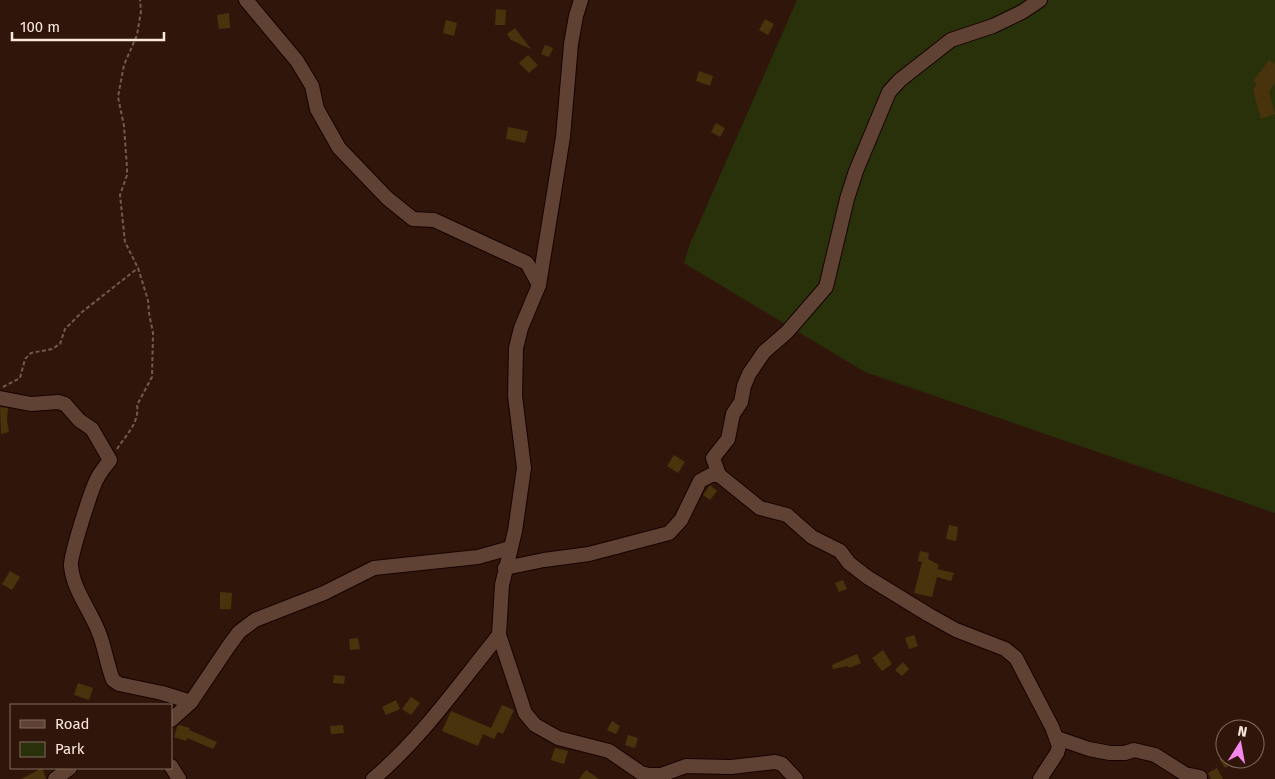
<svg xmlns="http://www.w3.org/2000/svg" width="1275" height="779" viewBox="0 0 1275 779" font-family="'Fira Sans',sans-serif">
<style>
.green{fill:#29310b}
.building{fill:#49330d}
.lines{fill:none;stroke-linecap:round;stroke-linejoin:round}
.minor-casing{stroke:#160200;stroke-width:16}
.path{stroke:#715a4f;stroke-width:2;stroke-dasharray:4 2.5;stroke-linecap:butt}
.minor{stroke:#5f4234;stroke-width:14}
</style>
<rect width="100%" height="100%" fill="#30160a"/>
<polygon class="green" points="797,0 1275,0 1275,513 865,372 684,263 690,244"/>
<g class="building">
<polygon points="496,9 506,10 505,25 495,25"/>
<polygon points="229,13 230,28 219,29 217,15"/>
<polygon points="765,19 774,24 768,35 759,30"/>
<polygon points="446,20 457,23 454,36 443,33"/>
<polygon points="515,28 531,49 511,40 507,34"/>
<polygon points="545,45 553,48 549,57 541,54"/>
<polygon points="528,55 538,65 529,73 519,63"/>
<polygon points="1269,60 1275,64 1275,83 1269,92 1275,114 1261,119 1253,90 1257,84 1253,81"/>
<polygon points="699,71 713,76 710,86 696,81"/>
<polygon points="716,123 725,128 720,137 711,132"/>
<polygon points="508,127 528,131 525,143 506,139"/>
<polygon points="0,407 8,408 7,421 9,432 1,434"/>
<polygon points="674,455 685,462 678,473 667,466"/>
<polygon points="710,485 717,491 710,500 703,495"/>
<polygon points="949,525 958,527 956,541 946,539"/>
<polygon points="920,551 929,553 928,559 939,565 937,569 954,573 951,581 937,577 932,597 914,593 922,562 918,561"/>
<polygon points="10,571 20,577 12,590 2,584"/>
<polygon points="843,580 847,589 839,592 835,583"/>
<polygon points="220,592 232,593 231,609 220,609"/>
<polygon points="914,635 918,646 909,649 905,638"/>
<polygon points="358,638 360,649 350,650 349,639"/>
<polygon points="883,650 892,664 882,671 872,658"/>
<polygon points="857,654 861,663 849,668 848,666 833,669 832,665"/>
<polygon points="903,662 909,669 902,676 895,670"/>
<polygon points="334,675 345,676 344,684 333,683"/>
<polygon points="78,683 93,688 89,700 74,695"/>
<polygon points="411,697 420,703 411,715 402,709"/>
<polygon points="396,700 400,709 386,715 382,707"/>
<polygon points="502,705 514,710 503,734 498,732 494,739 483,734 478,746 442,731 451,711 491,728"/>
<polygon points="612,721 620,726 616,734 607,730"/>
<polygon points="179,725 190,728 189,730 217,742 213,749 187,738 186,741 174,737 177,727"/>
<polygon points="343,725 344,733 331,734 330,726"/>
<polygon points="628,735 638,738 635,748 625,745"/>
<polygon points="555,748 568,751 564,764 551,760"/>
<polygon points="1219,759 1240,759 1225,768"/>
<polygon points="42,768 46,779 21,779"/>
<polygon points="1217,768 1223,779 1211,779 1208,773"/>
<polygon points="586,770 599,779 579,779"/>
</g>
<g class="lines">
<g class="minor-casing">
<g id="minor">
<polyline points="246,0 297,61 312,86 317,109 339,148 387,198 413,219 434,220 527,263 539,285"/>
<polyline points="581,0 576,16 571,44 563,137 539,285 521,328 516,348 515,396 524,468 515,531 502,585 499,635 525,713 535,725 558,738 609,751 641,773 649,775 661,775 686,766 731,767 775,762 782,764 796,779"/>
<path d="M0,398L31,404L58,402L65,404L79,420L92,429L110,460C106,466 100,472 97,479C91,490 70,556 71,566C73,590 91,611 99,633C105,648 107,665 113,680L119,684L162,693L191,702"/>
<polyline points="719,475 713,458 728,439 733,414 741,402 744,386 749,374 764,352 787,332 826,287 847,199 856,171 889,92 900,80 951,40 993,26 1022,12 1040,0"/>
<polyline points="505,568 544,560 589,554 669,533 681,520 700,481 711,475 719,475 760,508 787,515 812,537 840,551 849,563 867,577 929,615 956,630 1005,649 1016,658 1052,727 1059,746 1057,753 1040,779"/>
<polyline points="171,720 191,702 228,647 239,632 255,620 324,593 374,568 478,557 510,548"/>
<polyline points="1057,738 1089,749 1110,753 1125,753 1134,750 1155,755 1185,774 1200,777"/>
<polyline points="171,766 179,779"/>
<polyline points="55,779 70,768"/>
<path d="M373,779C422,738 459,684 499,635"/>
</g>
</g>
<g class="path">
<polyline points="3,387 20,378 25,359 31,353 52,349 60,344 65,329 82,312 138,268"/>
<path d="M117,449C126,435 140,422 137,405L152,377L153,333L149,313L148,300L138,268L125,242L120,195L127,175V168L124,126L118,97L124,65L137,35L141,11L140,0"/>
</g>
<use href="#minor" class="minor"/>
</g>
<rect x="10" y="704" width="162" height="65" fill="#30160a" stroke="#816a5f"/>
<rect x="20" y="720" width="25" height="8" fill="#5f4234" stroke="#816a5f"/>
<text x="55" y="729" font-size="15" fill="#fae7df">Road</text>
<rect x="20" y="742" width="25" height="15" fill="#29310b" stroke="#816a5f"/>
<text x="55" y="754" font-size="15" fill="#fae7df">Park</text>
<g transform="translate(1240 744) rotate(11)"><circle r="24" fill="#30160a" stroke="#816a5f"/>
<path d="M0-4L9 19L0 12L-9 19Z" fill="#f688ed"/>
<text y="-8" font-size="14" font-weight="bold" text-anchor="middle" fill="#fae7df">N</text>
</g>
<path d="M12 32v8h152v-8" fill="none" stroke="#fae7df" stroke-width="2.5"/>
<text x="20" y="32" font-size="15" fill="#fae7df" stroke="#30160a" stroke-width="4" paint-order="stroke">100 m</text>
</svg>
